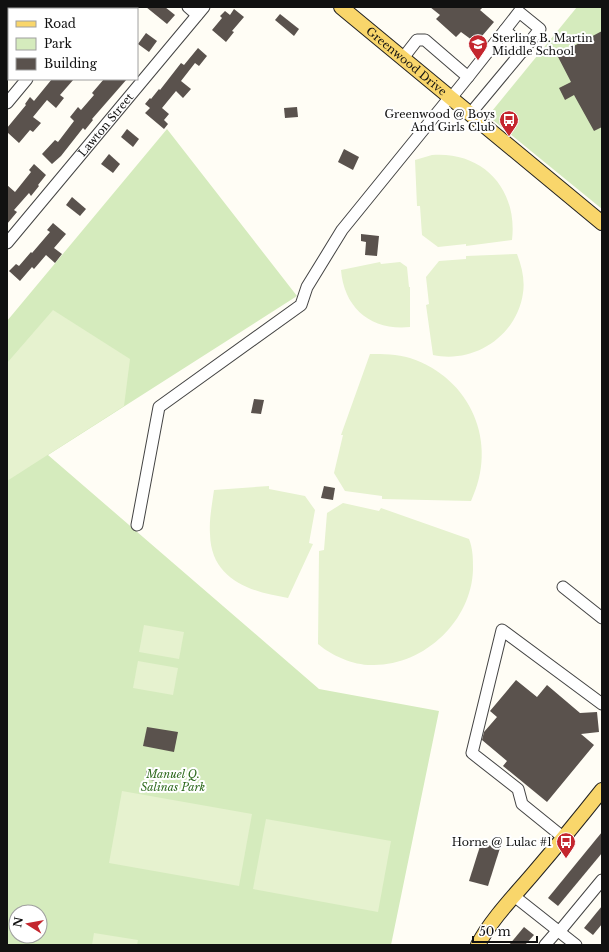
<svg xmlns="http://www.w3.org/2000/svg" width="609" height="952" viewBox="0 0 609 952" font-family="'Libre Baskerville',serif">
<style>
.green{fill:#d5ebbd;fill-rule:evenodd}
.pitch{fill:#e6f2cf}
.building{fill:#5a524d}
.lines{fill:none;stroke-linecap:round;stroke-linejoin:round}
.minor-casing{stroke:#444;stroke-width:13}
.major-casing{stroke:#222;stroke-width:16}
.minor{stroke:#fff;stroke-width:11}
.major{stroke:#f9d66b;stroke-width:14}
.labels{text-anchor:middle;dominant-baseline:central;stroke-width:4;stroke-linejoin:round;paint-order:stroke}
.poi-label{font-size:11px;fill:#111;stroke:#fff;text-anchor:end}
.street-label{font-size:11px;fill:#111;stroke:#fff}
.park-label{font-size:11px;font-style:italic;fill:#2f6b1f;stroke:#fff}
</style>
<rect width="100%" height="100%" fill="#fffdf5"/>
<g class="green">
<polygon points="577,7 602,7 602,209 488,116"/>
<path d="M167,129L297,296L48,455L319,689L439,711L391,945H7V321ZM16,912H40V936H16Z"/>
</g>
<g class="pitch">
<path d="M432,155C483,151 518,189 512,240L466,246V244L438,247L422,235L420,206H417L415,160Z"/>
<path d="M517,254C522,267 525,280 523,293C517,336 474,364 433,355L426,305L429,304L426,277L439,261L466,259V256Z"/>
<path d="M380,262L381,264L400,262L407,267L409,287H410V327C371,331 344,308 341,270Z"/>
<polygon points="53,310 130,359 124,406 7,481 7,363"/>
<path d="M370,354C383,354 397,354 410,358C471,378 499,443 471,501L382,499V496L345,491L334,473L343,435H341Z"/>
<path d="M269,486V489L305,496L315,510L309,543L313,544L288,598C251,592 211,580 210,534C209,519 212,505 214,490Z"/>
<path d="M343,503L379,511L381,508L469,539C473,549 473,559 473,569C472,620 425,665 374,665C355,666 332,656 318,644L319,551L324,550L327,513Z"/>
<polygon points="144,625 184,632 179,659 139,652"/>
<polygon points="138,661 178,668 173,695 133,688"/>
<polygon points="122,791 252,814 239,886 109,863"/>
<polygon points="266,819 391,841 378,912 253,889"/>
<polygon points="94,933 138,940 137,945 92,945"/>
</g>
<g class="building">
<polygon points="146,7 165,7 175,15 167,24"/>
<polygon points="430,7 483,7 480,10 494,22 476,43 461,32 456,37 436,19 440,15"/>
<polygon points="234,9 244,17 232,31 234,32 226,42 212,30 222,18 220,16 225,11 230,15"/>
<polygon points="280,14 299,29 294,36 275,20"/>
<polygon points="602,31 602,127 594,131 574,95 565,100 559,88 571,82 557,55"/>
<polygon points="146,33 157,41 149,52 138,44"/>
<polygon points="198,48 207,56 199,66 195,63 181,81 191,89 183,98 176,91 162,108 169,114 164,120 168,124 164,129 145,113 150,108 145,104 150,98 151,99 159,89 160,90 181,63 184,65"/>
<polygon points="52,79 74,79 60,95 64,98 56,108 47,100 33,117 41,123 33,132 30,130 19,143 7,132 7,128 26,105 25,104 30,97 34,101"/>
<polygon points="104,79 127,79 92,119 93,120 85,130 83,128 61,156 52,164 42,154 55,140 58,142 74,121 70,117 78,107 81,110 94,95 92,93"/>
<polygon points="297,107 298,117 285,118 284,108"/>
<polygon points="127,129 139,139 133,147 121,137"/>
<polygon points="344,149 359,157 353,170 338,162"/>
<polygon points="109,154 120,164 113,173 101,164"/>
<polygon points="34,164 46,175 38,185 39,186 31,196 29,193 14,210 17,212 7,224 7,185 15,192 31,172 29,170"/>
<polygon points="72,197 86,209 80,216 66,205"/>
<polygon points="53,223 66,234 54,248 62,254 55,263 46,255 34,269 32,267 20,281 9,271 16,264 19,266 31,252 32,253 50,232 47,230"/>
<polygon points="361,234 379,236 377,256 365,255 366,242 361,241"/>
<polygon points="254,399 264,400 261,414 251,413"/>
<polygon points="324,486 335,488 333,500 321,498"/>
<polygon points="516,680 537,697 547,685 580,713 597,712 599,732 581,734 594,745 547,802 503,766 507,761 482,740 484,732 497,717 490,711"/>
<polygon points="147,727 178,732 174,752 143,746"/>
<polygon points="147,768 158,770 156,781 145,779"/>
<polygon points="602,832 602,853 558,906 548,898"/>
<polygon points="481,843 500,848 488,886 469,881"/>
<polygon points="602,906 602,924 593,935 584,928"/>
<polygon points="524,927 534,935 525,945 509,945"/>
</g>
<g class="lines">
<g class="minor-casing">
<g id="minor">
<polyline points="188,7 197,15"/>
<polyline points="85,9 87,7"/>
<polyline points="505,30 519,12 540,29 525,48"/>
<polyline points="403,58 417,40 425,40 468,77 505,30 525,48 470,114"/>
<polyline points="451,98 468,77"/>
<polyline points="7,103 27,79"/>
<path id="s1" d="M7,243L204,7"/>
<polyline points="137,525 159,407 301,305 307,287 342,230 450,97"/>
<polyline points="563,587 602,618"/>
<polyline points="564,838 522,804 518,789 472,753 502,630 602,704"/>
<polyline points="514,896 576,945"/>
<polyline points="559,932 602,880"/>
<polyline points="545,945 558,930"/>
</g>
</g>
<g class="major-casing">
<g id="major">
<path id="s2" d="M341,7L602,223"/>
<path d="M478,945C490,921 514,896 532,875C556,847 579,819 602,790"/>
</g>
</g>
<use href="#minor" class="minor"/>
<use href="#major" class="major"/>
</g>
<defs>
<g id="school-pin" transform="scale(1)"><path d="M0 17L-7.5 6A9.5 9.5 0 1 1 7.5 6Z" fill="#c4262e" stroke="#fff"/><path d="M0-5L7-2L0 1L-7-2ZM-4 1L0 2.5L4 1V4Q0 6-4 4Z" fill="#fff"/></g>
<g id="bus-pin" transform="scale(1)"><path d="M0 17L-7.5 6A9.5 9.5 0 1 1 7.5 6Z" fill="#c4262e" stroke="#fff"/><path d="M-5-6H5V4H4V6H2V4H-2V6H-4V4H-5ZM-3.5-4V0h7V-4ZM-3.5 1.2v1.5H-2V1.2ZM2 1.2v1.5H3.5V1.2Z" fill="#fff"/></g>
</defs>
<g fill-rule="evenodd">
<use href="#school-pin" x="478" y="44"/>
<use href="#bus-pin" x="509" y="120"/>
<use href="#bus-pin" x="566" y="842"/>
</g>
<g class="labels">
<g class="poi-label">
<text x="492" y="38" text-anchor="start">Sterling B. Martin<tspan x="492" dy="13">Middle School</tspan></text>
<text x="495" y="114">Greenwood @ Boys<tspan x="495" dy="13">And Girls Club</tspan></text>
<text x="552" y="842">Horne @ Lulac #1</text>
</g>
<g class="street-label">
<text stroke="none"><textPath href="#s2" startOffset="85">Greenwood Drive</textPath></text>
<text stroke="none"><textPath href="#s1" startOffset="154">Lawton Street</textPath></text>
</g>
<g class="park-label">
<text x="173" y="774">Manuel Q.<tspan x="173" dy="13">Salinas Park</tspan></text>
</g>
</g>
<rect width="609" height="952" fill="none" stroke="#111111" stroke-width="16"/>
<rect x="8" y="8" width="130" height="72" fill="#ffffff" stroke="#a0a0a0"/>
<rect x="16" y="21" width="20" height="6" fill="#f9d66b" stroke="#a0a0a0"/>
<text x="44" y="28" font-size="12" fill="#111111">Road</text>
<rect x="16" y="38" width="20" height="12" fill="#d5ebbd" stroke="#a0a0a0"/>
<text x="44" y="48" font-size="12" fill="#111111">Park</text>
<rect x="16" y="58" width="20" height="12" fill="#5a524d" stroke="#a0a0a0"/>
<text x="44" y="68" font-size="12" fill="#111111">Building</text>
<g transform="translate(28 924) rotate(281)"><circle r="19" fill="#ffffff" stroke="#a0a0a0"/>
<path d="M0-3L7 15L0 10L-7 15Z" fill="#c4262e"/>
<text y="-6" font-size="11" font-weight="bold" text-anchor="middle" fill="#111111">N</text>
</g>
<path d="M473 936v6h64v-6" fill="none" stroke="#111111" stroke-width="2"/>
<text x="479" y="936" font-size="12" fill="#111111" stroke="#ffffff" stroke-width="3" paint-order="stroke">50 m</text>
</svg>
